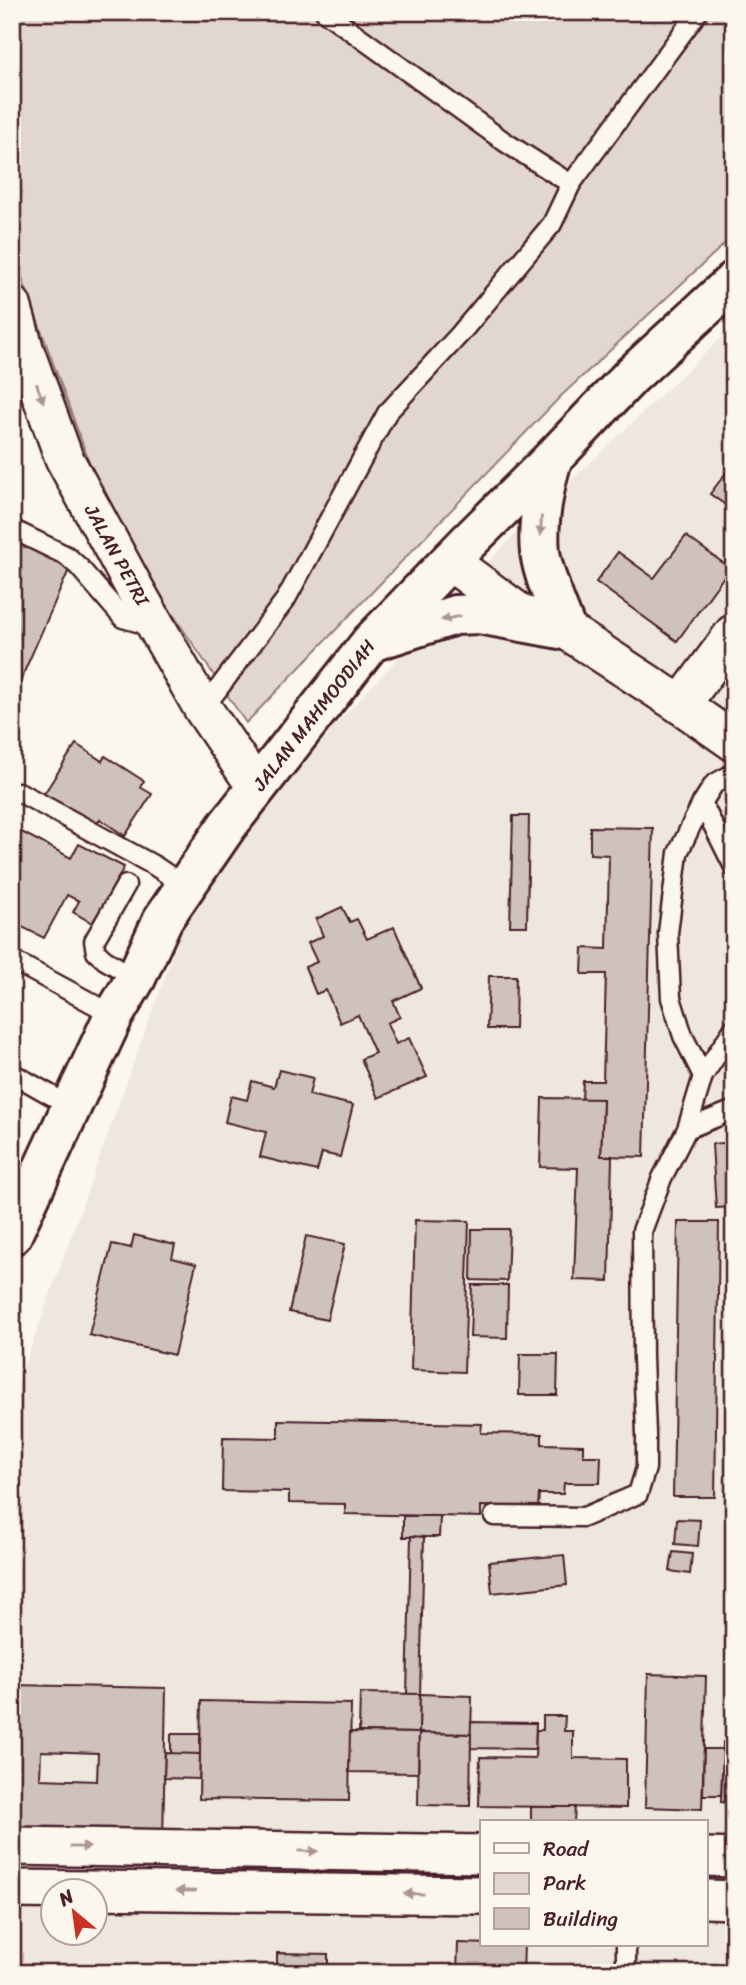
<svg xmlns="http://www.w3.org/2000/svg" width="746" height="1985" viewBox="0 0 746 1985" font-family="Sriracha,sans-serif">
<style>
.built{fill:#eee7de;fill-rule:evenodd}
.green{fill:#e2d7d0;stroke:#967b7e;stroke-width:2}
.building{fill:#cfc2bc;stroke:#4a1f2b;stroke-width:2;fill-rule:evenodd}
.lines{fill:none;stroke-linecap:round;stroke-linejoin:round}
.lane-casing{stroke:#4a1f2b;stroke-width:23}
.street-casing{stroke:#4a1f2b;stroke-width:42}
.secondary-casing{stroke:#4a1f2b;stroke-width:44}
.lane{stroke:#fbf7ec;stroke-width:18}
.street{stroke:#fbf7ec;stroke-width:37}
.secondary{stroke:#fbf7ec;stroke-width:38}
.oneway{fill:#ab9695}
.labels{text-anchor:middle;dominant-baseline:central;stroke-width:5;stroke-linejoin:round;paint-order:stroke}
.street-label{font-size:19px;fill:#4a1f2b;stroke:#fbf7ec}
</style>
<rect width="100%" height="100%" fill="#fbf7ec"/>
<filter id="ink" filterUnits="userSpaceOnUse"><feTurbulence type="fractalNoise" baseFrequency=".0143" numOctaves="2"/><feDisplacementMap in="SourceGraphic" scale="14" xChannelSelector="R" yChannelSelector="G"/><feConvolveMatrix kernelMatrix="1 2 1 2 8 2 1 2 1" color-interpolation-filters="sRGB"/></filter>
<g filter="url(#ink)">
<path class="built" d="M734,326V1973H12V1400L187,915L278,786L516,533ZM482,1822H706V1945H482ZM52,1890H94V1932H52Z"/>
<polygon class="green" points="12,12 734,12 734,235 560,397 246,723 111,522 13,253"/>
<g class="building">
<polygon points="734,462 734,511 710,494"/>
<polygon points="12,536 72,563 18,686 12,683"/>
<polygon points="686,536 730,568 677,641 596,582 618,552 654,578"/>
<polygon points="76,744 102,761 105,756 144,781 140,787 152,794 125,836 100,819 95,827 44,794"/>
<polygon points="513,816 529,816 527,926 510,926"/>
<polygon points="12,827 71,858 79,844 124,867 94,924 73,912 79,901 67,895 44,938 12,922"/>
<polygon points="590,827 653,828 644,1157 601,1156 603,1099 582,1099 583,1081 603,1081 606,974 582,974 583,948 607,949 609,855 590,854"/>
<polygon points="342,907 350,922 357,919 367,939 394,927 421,988 393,1001 400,1017 387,1023 396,1044 409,1038 427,1077 378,1098 361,1059 375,1053 358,1015 340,1023 326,990 316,994 305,967 317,962 308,943 323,936 316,919"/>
<polygon points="489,976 516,976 515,1029 487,1029"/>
<polygon points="279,1070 313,1078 309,1095 353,1105 340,1157 322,1153 317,1171 260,1157 266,1132 225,1122 231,1096 247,1100 252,1081 274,1087"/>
<polygon points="542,1098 603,1099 601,1156 612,1156 609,1281 574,1280 578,1168 540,1167"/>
<polygon points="734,1142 734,1207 716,1208 712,1144"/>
<polygon points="415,1220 469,1221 464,1372 411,1370"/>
<polygon points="678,1222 719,1222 715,1497 673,1497"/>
<polygon points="472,1229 509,1229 507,1281 471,1280"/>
<polygon points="134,1235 175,1245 172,1258 196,1264 174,1355 89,1335 112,1244 131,1248"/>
<polygon points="306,1236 345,1244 327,1320 289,1312"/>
<polygon points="472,1285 508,1285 507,1338 470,1337"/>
<polygon points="520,1354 558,1354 557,1395 519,1395"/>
<polygon points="278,1420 482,1424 481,1433 542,1434 542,1444 583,1445 583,1456 601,1456 600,1483 564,1483 563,1494 539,1494 538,1507 481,1506 481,1517 345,1514 345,1504 289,1503 289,1492 222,1491 223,1437 278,1438"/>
<polygon points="403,1516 440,1516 439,1537 403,1537"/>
<polygon points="677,1519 700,1520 698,1546 675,1544"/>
<polygon points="411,1536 424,1537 420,1694 407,1695"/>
<polygon points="673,1552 692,1554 690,1574 670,1571"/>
<polygon points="564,1555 567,1585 492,1593 489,1562"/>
<polygon points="648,1674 706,1676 702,1809 645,1807"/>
<path d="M12,1685L166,1688L163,1842L12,1839ZM41,1751L98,1753L97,1781L40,1779Z"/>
<polygon points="360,1693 420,1694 419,1733 359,1732"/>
<polygon points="420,1694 472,1696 471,1734 419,1733"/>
<polygon points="201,1701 351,1704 349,1801 199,1799"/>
<polygon points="543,1716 565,1716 564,1731 573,1731 573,1758 626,1759 626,1808 479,1806 480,1757 535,1758 536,1730 543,1730"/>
<polygon points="471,1722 536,1723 535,1749 470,1748"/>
<polygon points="350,1732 419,1733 418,1773 349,1772"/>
<polygon points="419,1733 471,1734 470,1806 418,1805"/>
<rect x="171" y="1734" width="29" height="20"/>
<polygon points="723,1742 734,1742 734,1803 721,1802"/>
<polygon points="704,1749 723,1749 721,1795 703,1795"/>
<polygon points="165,1753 200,1754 199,1779 164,1778"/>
<polygon points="531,1807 575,1807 574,1822 531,1822"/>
<polygon points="458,1943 524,1945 523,1973 457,1973"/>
<polygon points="277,1953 328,1954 328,1973 277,1973"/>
</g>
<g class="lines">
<g class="lane-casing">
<g id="lane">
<polyline points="571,184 698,12"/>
<polyline points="12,529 67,556 79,567 123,618 155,627"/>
<polyline points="203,709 286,599 387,413 460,334 552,224 571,184 505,142 325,12"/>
<polyline points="19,792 155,866 186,887"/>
<polyline points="702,803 734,867"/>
<polyline points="126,885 94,941 96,952 105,960 136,978"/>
<polyline points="12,960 114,1015"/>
<polyline points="12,1073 72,1107"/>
<polyline points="703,1076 683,1036 671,998 668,933 678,853 702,803 714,784 734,773"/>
<polyline points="687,1129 703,1076 734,1028"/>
<polyline points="494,1516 584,1517 638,1494 646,1468 646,1434 643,1358 642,1231 662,1178 687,1129 734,1110"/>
<polyline points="626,1973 626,1945"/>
</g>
</g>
<g class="street-casing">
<g id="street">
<polyline points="12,305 25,351 64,458 136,591 203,709 257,788"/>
<polyline points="449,561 521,614 566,630 681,705 734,742"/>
<polyline points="681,705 734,633"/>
<polyline points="12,1846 482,1854"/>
<polyline points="706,1857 734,1858"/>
<polyline points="12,1889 482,1895"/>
<polyline points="706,1899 734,1900"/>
</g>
</g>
<g class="secondary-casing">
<g id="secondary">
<path d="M552,459C544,486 537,523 540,552C544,579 557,605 566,630"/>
<polyline points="374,641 455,615 479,614 566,630"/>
<polyline points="12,1235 114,1015 136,978 163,919 227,826 371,642 468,542 552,459 631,376 734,281"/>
</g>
</g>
<use href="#lane" class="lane"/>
<use href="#street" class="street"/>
<use href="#secondary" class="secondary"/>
</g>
<defs><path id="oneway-solid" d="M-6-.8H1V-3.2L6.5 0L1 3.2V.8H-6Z" transform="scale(1.75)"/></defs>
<g class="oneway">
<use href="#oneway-solid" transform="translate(40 393) rotate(70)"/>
<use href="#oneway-solid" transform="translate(541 526) rotate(93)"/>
<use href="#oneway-solid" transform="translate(451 618) rotate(168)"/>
<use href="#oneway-solid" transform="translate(80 1847) rotate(1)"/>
<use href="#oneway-solid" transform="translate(308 1851) rotate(1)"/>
<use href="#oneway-solid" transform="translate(186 1891) rotate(-179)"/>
<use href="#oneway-solid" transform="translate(414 1894) rotate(-179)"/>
</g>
</g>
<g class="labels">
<g class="street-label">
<text transform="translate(117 555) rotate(61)">JALAN PETRI</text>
<text transform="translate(314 715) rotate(-52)">JALAN MAHMOODIAH</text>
</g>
</g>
<rect width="746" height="1985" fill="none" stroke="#fbf7ec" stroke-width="42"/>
<rect x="21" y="21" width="704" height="1943" fill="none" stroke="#4a1f2b" stroke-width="2.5" filter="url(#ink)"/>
<rect x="480" y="1820" width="228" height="126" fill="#fbf7ec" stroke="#b4a19f" stroke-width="2"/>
<rect x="494" y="1843" width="35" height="10" fill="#fbf7ec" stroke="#b4a19f" stroke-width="2"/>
<text x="543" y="1856" font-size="21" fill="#4a1f2b">Road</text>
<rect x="494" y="1873" width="35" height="21" fill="#e2d7d0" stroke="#b4a19f" stroke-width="2"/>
<text x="543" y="1890" font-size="21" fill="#4a1f2b">Park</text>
<rect x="494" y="1908" width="35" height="21" fill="#cfc2bc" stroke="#b4a19f" stroke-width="2"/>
<text x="543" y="1926" font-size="21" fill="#4a1f2b">Building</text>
<g transform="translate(74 1912) rotate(331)"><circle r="33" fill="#fbf7ec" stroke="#b4a19f" stroke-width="2"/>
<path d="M0-5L12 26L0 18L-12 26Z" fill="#c8321e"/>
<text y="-10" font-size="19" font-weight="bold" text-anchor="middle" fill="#4a1f2b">N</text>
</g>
</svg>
